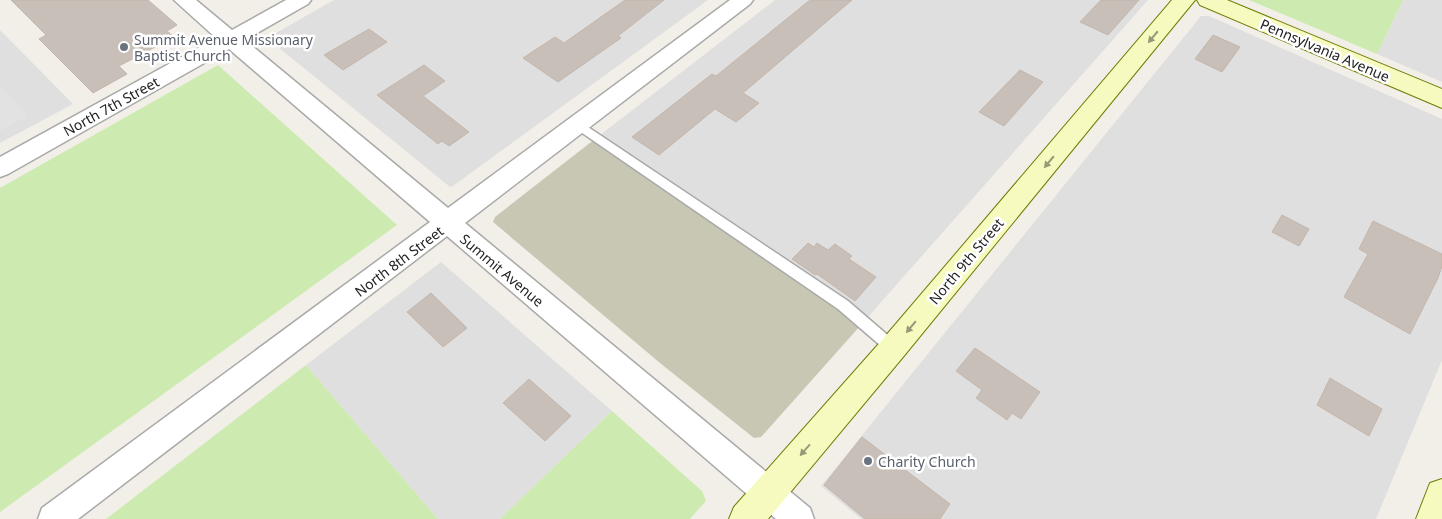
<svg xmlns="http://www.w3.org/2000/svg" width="1442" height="519" viewBox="0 0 1442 519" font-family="'Noto Sans',sans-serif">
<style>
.residential{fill:#e0dfdf}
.construction{fill:#c7c7b4}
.grass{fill:#cdebb0}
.parking{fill:#e2e2e2}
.building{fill:#c7bfb8;stroke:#c4b6ab}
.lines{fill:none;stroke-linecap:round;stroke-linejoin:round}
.service-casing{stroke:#a9a9a9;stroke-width:3}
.minor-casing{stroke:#a9a9a9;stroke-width:3}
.secondary-casing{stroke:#707d05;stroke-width:2}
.service{fill:#fff;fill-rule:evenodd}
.minor{fill:#fff;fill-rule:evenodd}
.secondary{fill:#f7fabf;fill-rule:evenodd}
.oneway{fill:#979978}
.worship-dot{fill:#6b7280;stroke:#fff;stroke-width:2}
.labels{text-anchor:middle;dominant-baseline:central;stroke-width:5;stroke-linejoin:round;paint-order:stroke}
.worship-label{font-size:14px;fill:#5b616d;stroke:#fff;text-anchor:start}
.street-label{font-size:14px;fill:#222;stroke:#fff}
</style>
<rect width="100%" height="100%" fill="#f2efe9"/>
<g class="residential">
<polygon points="334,0 708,0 453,186 450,187 267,38"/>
<polygon points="775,0 1148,0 860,326 595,139"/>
<polygon points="1403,0 1442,0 1442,82 1377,54"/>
<polygon points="1201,16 1209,16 1442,119 1442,360 1376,519 861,519 821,486"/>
<polygon points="0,30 73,104 0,143"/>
<polygon points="441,262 612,411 500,519 438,519 306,365"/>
</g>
<polygon class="construction" points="595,139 860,326 761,437 754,438 660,363 493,222 495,217"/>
<g class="grass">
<polygon points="1249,0 1403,0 1377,54"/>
<polygon points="218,65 397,225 0,512 0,188"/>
<polygon points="306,365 438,519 106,519"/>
<polygon points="612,411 702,491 706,501 690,519 500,519"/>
</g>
<polygon class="parking" points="3,88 28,116 0,131 0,89"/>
<g class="building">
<polygon points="11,0 148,0 177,25 167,31 174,37 119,66 127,74 93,93 39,39 46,35"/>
<polygon points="625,0 664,0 618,36 621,38 558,82 523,58 555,37 564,43"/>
<polygon points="810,0 852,0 743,93 759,103 736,122 715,109 659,155 632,137 712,74 716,76"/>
<polygon points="1101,0 1139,0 1108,35 1080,22"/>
<polygon points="369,29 387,42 343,70 324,55"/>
<polygon points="1213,35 1240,47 1222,72 1195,59"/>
<polygon points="424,65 445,81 423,96 469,132 449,146 442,141 438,144 377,95"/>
<polygon points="1020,70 1043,82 1004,126 979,112"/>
<polygon points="1282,215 1309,229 1299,246 1272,232"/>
<polygon points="1373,221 1442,254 1442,266 1438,278 1410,334 1344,297 1368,254 1359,249"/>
<polygon points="808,243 814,247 817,243 828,250 835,244 852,256 849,259 876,277 855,301 817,274 815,275 792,259"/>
<polygon points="431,293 467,328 443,347 407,312"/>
<polygon points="975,348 1040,392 1021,419 1012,413 1007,420 976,398 982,390 956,371"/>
<polygon points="1330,378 1382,409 1369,436 1317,405"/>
<polygon points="529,379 571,416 545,441 503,403"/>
<polygon points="862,437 950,504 940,519 865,519 824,485"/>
</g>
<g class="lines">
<g class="service-casing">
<polygon id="service" points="579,121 848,301 898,344 900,348 898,352 893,354 888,352 838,309 575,128 573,125 575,122"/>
</g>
<g class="minor-casing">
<polygon id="minor" points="174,0 196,0 232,30 286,0 311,0 308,4 245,40 448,208 730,0 753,0 750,4 465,223 810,508 814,519 776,519 447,236 78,519 38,519 42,508 430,222 229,49 8,174 0,177 0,157 216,38"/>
</g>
<g class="secondary-casing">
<g id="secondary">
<polygon points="1172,0 1195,0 903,357 768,519 729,519 734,507 883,339"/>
<polygon points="1197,0 1227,0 1442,89 1442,108 1200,5"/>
<polygon points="1442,479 1442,519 1416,519 1430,483"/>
</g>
</g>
<use href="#service" class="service"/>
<use href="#minor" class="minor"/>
<use href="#secondary" class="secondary"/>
</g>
<defs><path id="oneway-solid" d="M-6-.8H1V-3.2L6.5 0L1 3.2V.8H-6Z" transform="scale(1.25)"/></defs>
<g class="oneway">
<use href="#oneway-solid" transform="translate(1153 37) rotate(130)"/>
<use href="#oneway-solid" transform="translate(1049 162) rotate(130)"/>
<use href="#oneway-solid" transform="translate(911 327) rotate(130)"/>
<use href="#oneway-solid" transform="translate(805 450) rotate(131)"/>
</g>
<g class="worship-dot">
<circle cx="124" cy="47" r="5"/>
<circle cx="868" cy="461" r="5"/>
</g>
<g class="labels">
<g class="worship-label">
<text x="134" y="39">Summit Avenue Missionary<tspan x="134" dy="16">Baptist Church</tspan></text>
<text x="878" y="461">Charity Church</text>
</g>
<g class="street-label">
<text transform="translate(1325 50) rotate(23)">Pennsylvania Avenue</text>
<text transform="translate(111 106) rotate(-29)">North 7th Street</text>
<text transform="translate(399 261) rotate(-37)">North 8th Street</text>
<text transform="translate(966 261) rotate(-50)">North 9th Street</text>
<text transform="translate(502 270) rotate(40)">Summit Avenue</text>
</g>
</g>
</svg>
